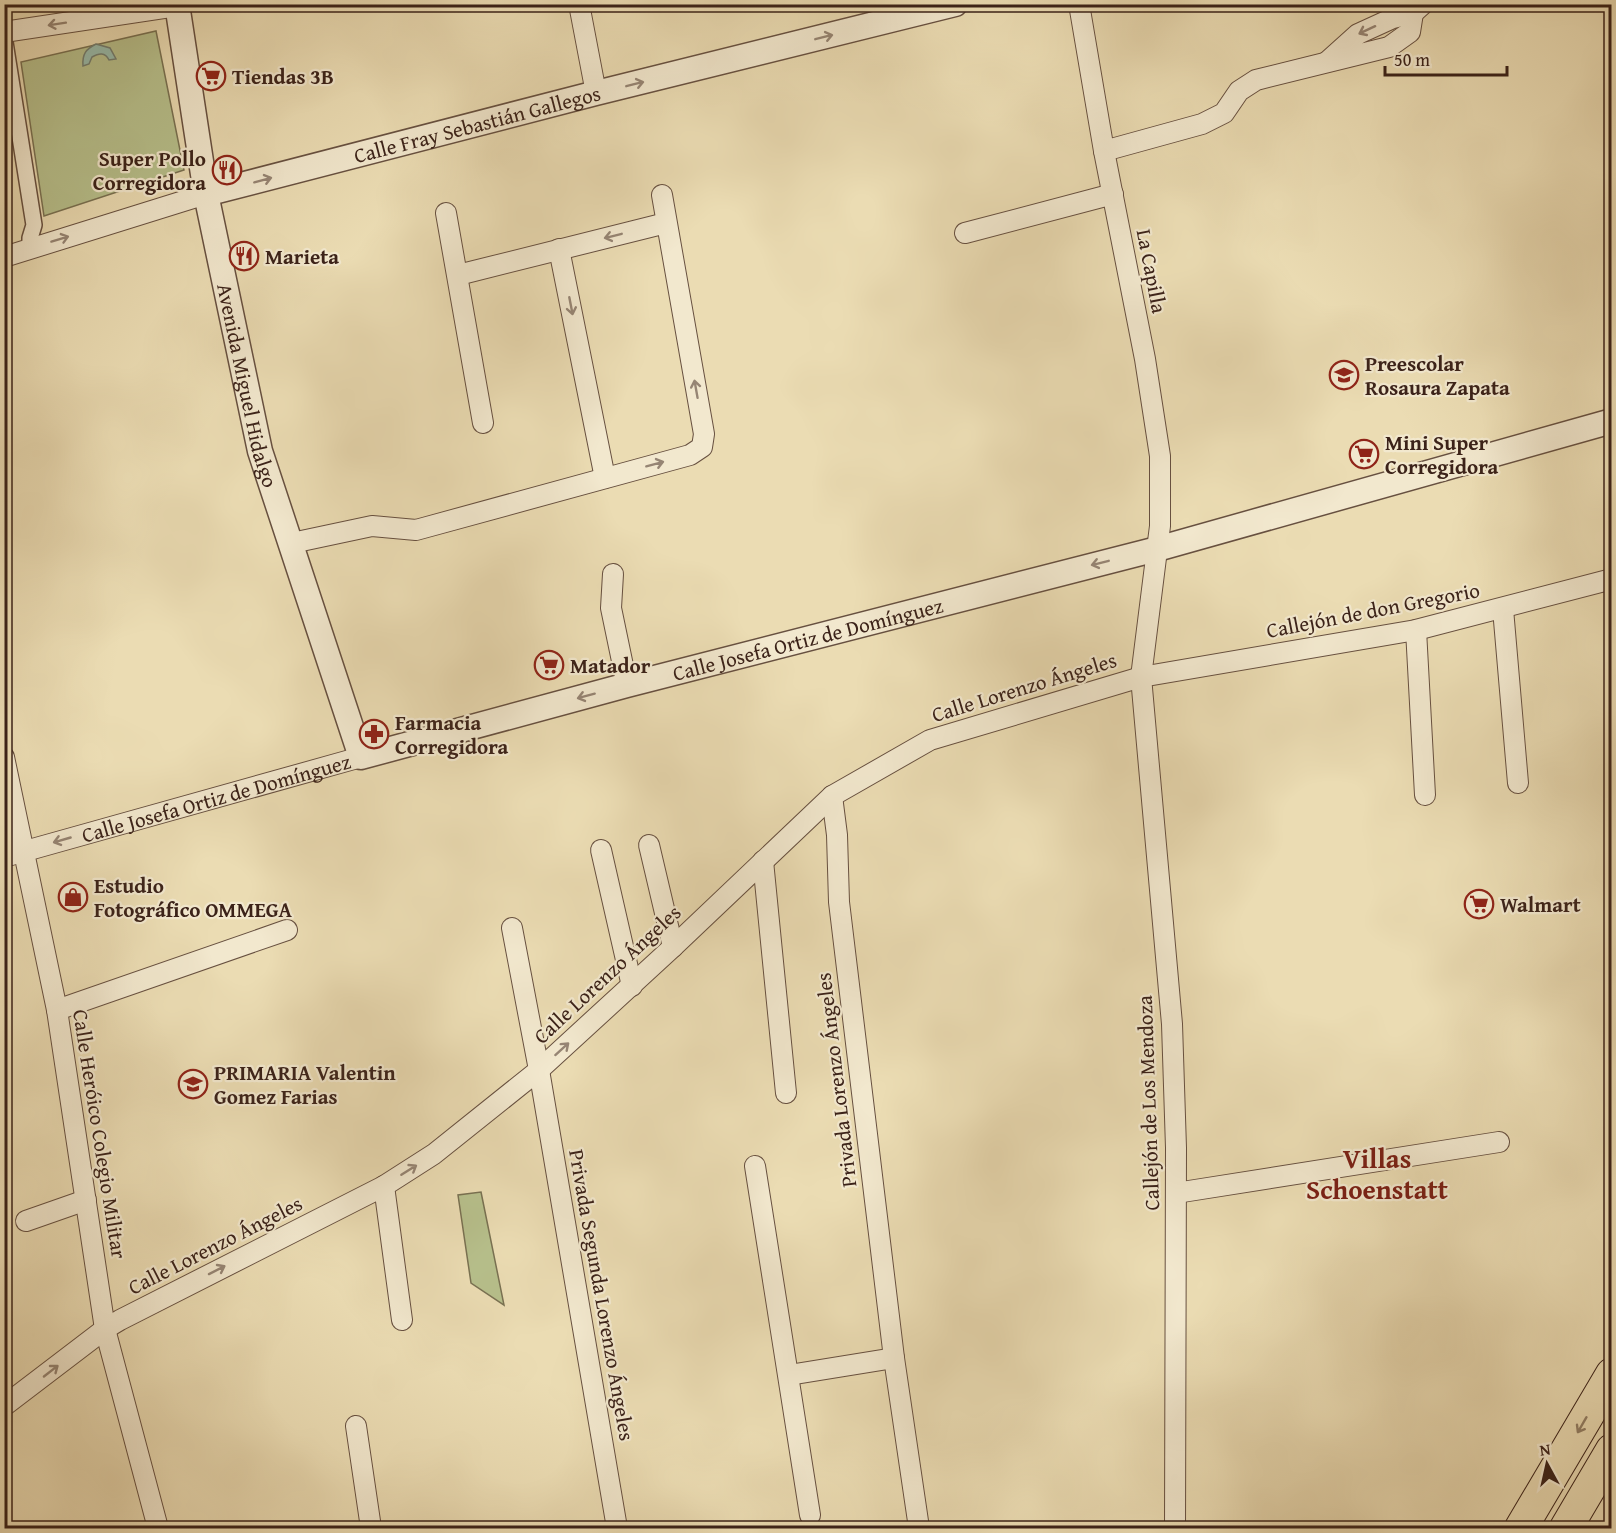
<svg xmlns="http://www.w3.org/2000/svg" width="1616" height="1533" viewBox="0 0 1616 1533" font-family="'Gentium Book Plus',serif">
<style>
.green{fill:#b7c08c;stroke:#797152;stroke-width:1.5}
.water{fill:#98bcac;stroke:#737e71;stroke-width:1.5}
.lines{fill:none;stroke-linecap:round;stroke-linejoin:round}
.pedestrian-casing{stroke:#675040;stroke-width:18}
.minor-casing{stroke:#675040;stroke-width:22}
.tertiary-casing{stroke:#675040;stroke-width:27}
.trunk-casing{stroke:#3b2219;stroke-width:34}
.pedestrian{stroke:#f2e8ce;stroke-width:15}
.minor{stroke:#f2e8ce;stroke-width:20}
.tertiary{stroke:#f2e8ce;stroke-width:24}
.trunk{stroke:#ebdcb3;stroke-width:32}
.oneway{stroke:#968574}
.oneway2{stroke:#937f66}
.labels{text-anchor:middle;dominant-baseline:central;stroke-width:4.5;stroke-linejoin:round;paint-order:stroke}
.poi-label{font-size:21px;font-weight:bold;fill:#3b2219;stroke:#f2e8ce;text-anchor:start}
.street-label{font-size:21px;fill:#3b2219;stroke:#f2e8ce}
.district-label{font-size:27px;font-weight:bold;fill:#7a1f14;stroke:#f2e8ce}
</style>
<rect width="100%" height="100%" fill="#ebdcb3"/>
<filter id="stains"><feTurbulence type="fractalNoise" baseFrequency=".00333" numOctaves="4"/><feColorMatrix values="0 0 0 0 .2 0 0 0 0 .09 0 0 0 0 .02 0 0 0 .5 -.17"/></filter>
<radialGradient id="worn" r=".72"><stop offset=".6" stop-color="#630" stop-opacity="0"/><stop offset="1" stop-color="#630" stop-opacity=".3"/></radialGradient>
<g class="green">
<polygon points="156,31 184,170 44,216 21,62"/>
<polygon points="481,1192 504,1305 471,1283 458,1195"/>
</g>
<path class="water" d="M96,44L110,48L116,59L109,60C105,52 99,53 92,57L89,64L83,66C82,54 86,49 96,44Z"/>
<g class="lines">
<g class="pedestrian-casing">
<polyline id="pedestrian" points="4,36 34,225 30,238 30,249"/>
</g>
<g class="minor-casing">
<g id="minor">
<polyline points="579,4 596,93"/>
<polyline points="1079,4 1104,151 1145,359 1160,456 1160,526 1141,677 1172,1024 1176,1148 1175,1528"/>
<polyline points="4,32 177,6"/>
<polyline points="1328,61 1358,34 1393,18 1413,13 1422,5"/>
<polyline points="1104,151 1202,124 1224,113 1239,91 1256,80 1389,47 1410,32 1413,13"/>
<polyline points="446,213 483,423"/>
<polyline points="965,233 1113,194"/>
<polyline points="559,249 605,478"/>
<polyline points="4,257 206,194"/>
<polyline points="458,275 666,223"/>
<polyline points="292,543 372,526 416,530 690,455 702,447 704,434 662,195"/>
<polyline points="613,574 611,608 627,685"/>
<polyline points="1503,609 1518,783"/>
<polyline points="1416,630 1425,795"/>
<polyline points="4,757 57,1010 105,1329 158,1528"/>
<polyline points="832,796 837,835 839,902 894,1358 919,1528"/>
<polyline points="649,845 673,947"/>
<polyline points="601,850 632,986"/>
<path id="s1" d="M4,857L361,757"/>
<polyline points="763,861 786,1093"/>
<polyline points="512,928 539,1070 617,1528"/>
<polyline points="57,1010 287,930"/>
<polyline points="755,1166 810,1515"/>
<polyline points="384,1186 402,1320"/>
<polyline points="1176,1193 1499,1142"/>
<polyline points="26,1221 86,1200"/>
<polyline points="789,1375 894,1358"/>
<polyline points="4,1406 105,1329 120,1320 384,1186 434,1154 539,1070 673,947 832,796 930,740 1141,677 1416,630 1612,579"/>
<polyline points="356,1426 371,1528"/>
</g>
</g>
<g class="tertiary-casing">
<g id="tertiary">
<path id="s2" d="M177,4L206,194L260,451L361,757L627,685L1157,549L1612,421"/>
<path id="s3" d="M206,194L596,93L955,4"/>
</g>
</g>
<g class="trunk-casing">
<g id="trunk">
<polyline points="1521,1528 1612,1374"/>
<polyline points="1566,1528 1612,1450"/>
</g>
</g>
<use href="#pedestrian" class="pedestrian"/>
<use href="#minor" class="minor"/>
<use href="#tertiary" class="tertiary"/>
<use href="#trunk" class="trunk"/>
</g>
<defs><path id="oneway-shaft" d="M-6 0H5M1.5-3L5.5 0L1.5 3" fill="none" stroke-width="1.6" stroke-linecap="round" stroke-linejoin="round" transform="scale(1.5)"/></defs>
<g class="oneway">
<use href="#oneway-shaft" transform="translate(57 24) rotate(171)"/>
<use href="#oneway-shaft" transform="translate(1367 30) rotate(155)"/>
<use href="#oneway-shaft" transform="translate(824 37) rotate(-14)"/>
<use href="#oneway-shaft" transform="translate(635 84) rotate(-14)"/>
<use href="#oneway-shaft" transform="translate(263 180) rotate(-15)"/>
<use href="#oneway-shaft" transform="translate(613 236) rotate(166)"/>
<use href="#oneway-shaft" transform="translate(60 239) rotate(-17)"/>
<use href="#oneway-shaft" transform="translate(571 306) rotate(79)"/>
<use href="#oneway-shaft" transform="translate(696 389) rotate(-100)"/>
<use href="#oneway-shaft" transform="translate(655 464) rotate(-15)"/>
<use href="#oneway-shaft" transform="translate(1100 563) rotate(166)"/>
<use href="#oneway-shaft" transform="translate(586 696) rotate(165)"/>
<use href="#oneway-shaft" transform="translate(62 840) rotate(164)"/>
<use href="#oneway-shaft" transform="translate(562 1049) rotate(-42)"/>
<use href="#oneway-shaft" transform="translate(409 1170) rotate(-32)"/>
<use href="#oneway-shaft" transform="translate(217 1270) rotate(-27)"/>
<use href="#oneway-shaft" transform="translate(51 1371) rotate(-38)"/>
</g>
<use class="oneway2" href="#oneway-shaft" transform="translate(1582 1425) rotate(120)"/>
<defs>
<g id="supermarket-ring" transform="scale(1.5)"><circle r="9.5" fill="#f2e8ce" stroke="#8f2418" stroke-width="1.5"/><path d="M-6-5.5h2.5l.6 2H6L4.5 2H-2.5L-4.4-4H-6ZM-1.5 3.2a1.3 1.3 0 1 0 .1 0ZM3 3.2a1.3 1.3 0 1 0 .1 0Z" fill="#8f2418"/></g>
<g id="restaurant-ring" transform="scale(1.5)"><circle r="9.5" fill="#f2e8ce" stroke="#8f2418" stroke-width="1.5"/><path d="M-5-6h1v4h1v-4h1v4h1v-4h1v5L-1.5 .5V6h-2V.5L-5-1ZM5-6V6H3V1.5H1.5Q1.5-4 5-6Z" fill="#8f2418"/></g>
<g id="school-ring" transform="scale(1.5)"><circle r="9.5" fill="#f2e8ce" stroke="#8f2418" stroke-width="1.5"/><path d="M0-5L7-2L0 1L-7-2ZM-4 1L0 2.5L4 1V4Q0 6-4 4Z" fill="#8f2418"/></g>
<g id="pharmacy-ring" transform="scale(1.5)"><circle r="9.5" fill="#f2e8ce" stroke="#8f2418" stroke-width="1.5"/><path d="M-2-6h4v4h4v4h-4v4h-4v-4h-4v-4h4Z" fill="#8f2418"/></g>
<g id="shop-ring" transform="scale(1.5)"><circle r="9.5" fill="#f2e8ce" stroke="#8f2418" stroke-width="1.5"/><path d="M-5-2.5h2.3a2.7 3.5 0 0 1 5.4 0H5L5.5 6h-11ZM-1.5-2.5h3a1.5 2.3 0 0 0-3 0Z" fill="#8f2418"/></g>
</defs>
<g fill-rule="evenodd">
<use href="#supermarket-ring" x="211" y="76"/>
<use href="#restaurant-ring" x="227" y="170"/>
<use href="#restaurant-ring" x="244" y="256"/>
<use href="#school-ring" x="1344" y="375"/>
<use href="#supermarket-ring" x="1364" y="454"/>
<use href="#supermarket-ring" x="549" y="665"/>
<use href="#pharmacy-ring" x="374" y="734"/>
<use href="#shop-ring" x="73" y="897"/>
<use href="#supermarket-ring" x="1479" y="904"/>
<use href="#school-ring" x="193" y="1084"/>
</g>
<g class="labels">
<g class="poi-label">
<text x="232" y="76">Tiendas 3B</text>
<text x="206" y="158" text-anchor="end">Super Pollo<tspan x="206" dy="24">Corregidora</tspan></text>
<text x="265" y="256">Marieta</text>
<text x="1365" y="363">Preescolar<tspan x="1365" dy="24">Rosaura Zapata</tspan></text>
<text x="1385" y="442">Mini Super<tspan x="1385" dy="24">Corregidora</tspan></text>
<text x="570" y="665">Matador</text>
<text x="395" y="722">Farmacia<tspan x="395" dy="24">Corregidora</tspan></text>
<text x="94" y="885">Estudio<tspan x="94" dy="24">Fotográfico OMMEGA</tspan></text>
<text x="1500" y="904">Walmart</text>
<text x="214" y="1072">PRIMARIA Valentin<tspan x="214" dy="24">Gomez Farias</tspan></text>
</g>
<g class="street-label">
<text stroke="none"><textPath href="#s3" startOffset="280">Calle Fray Sebastián Gallegos</textPath></text>
<text transform="translate(1152 271) rotate(79)">La Capilla</text>
<text stroke="none"><textPath href="#s2" startOffset="388">Avenida Miguel Hidalgo</textPath></text>
<text transform="translate(1373 610) rotate(-11)">Callejón de don Gregorio</text>
<text stroke="none"><textPath href="#s2" startOffset="1239">Calle Josefa Ortiz de Domínguez</textPath></text>
<text transform="translate(1024 687) rotate(-17)">Calle Lorenzo Ángeles</text>
<text stroke="none"><textPath href="#s1" startOffset="220">Calle Josefa Ortiz de Domínguez</textPath></text>
<text transform="translate(607 974) rotate(-43)">Calle Lorenzo Ángeles</text>
<text transform="translate(836 1080) rotate(-97)">Privada Lorenzo Ángeles</text>
<text transform="translate(1148 1103) rotate(-92)">Callejón de Los Mendoza</text>
<text transform="translate(100 1134) rotate(81)">Calle Heróico Colegio Militar</text>
<text transform="translate(215 1245) rotate(-27)">Calle Lorenzo Ángeles</text>
<text transform="translate(602 1295) rotate(80)">Privada Segunda Lorenzo Ángeles</text>
</g>
<g class="district-label">
<text x="1377" y="1158">Villas<tspan x="1377" dy="31">Schoenstatt</tspan></text>
</g>
</g>
<rect width="1616" height="1533" fill="none" stroke="#ebdcb3" stroke-width="24"/>
<rect x="6" y="6" width="1604" height="1521" fill="none" stroke="#3b2219" stroke-width="3"/>
<rect x="12" y="12" width="1592" height="1509" fill="none" stroke="#3b2219" stroke-width="1.5"/>
<g transform="translate(1547 1464) rotate(352)" stroke="#f2e8ce" stroke-width="4.5" paint-order="stroke">
<path d="M0-4.5L10 22L0 15L-10 22Z" fill="#3b2219"/>
<text y="-9" font-size="16" font-weight="bold" text-anchor="middle" fill="#3b2219">N</text>
</g>
<path d="M1385 66v9h122v-9" fill="none" stroke="#3b2219" stroke-width="3"/>
<text x="1394" y="66" font-size="18" fill="#3b2219" stroke="#f2e8ce" stroke-width="4.5" paint-order="stroke">50 m</text>
<rect width="100%" height="100%" filter="url(#stains)"/>
<rect width="100%" height="100%" fill="url(#worn)"/>
</svg>
